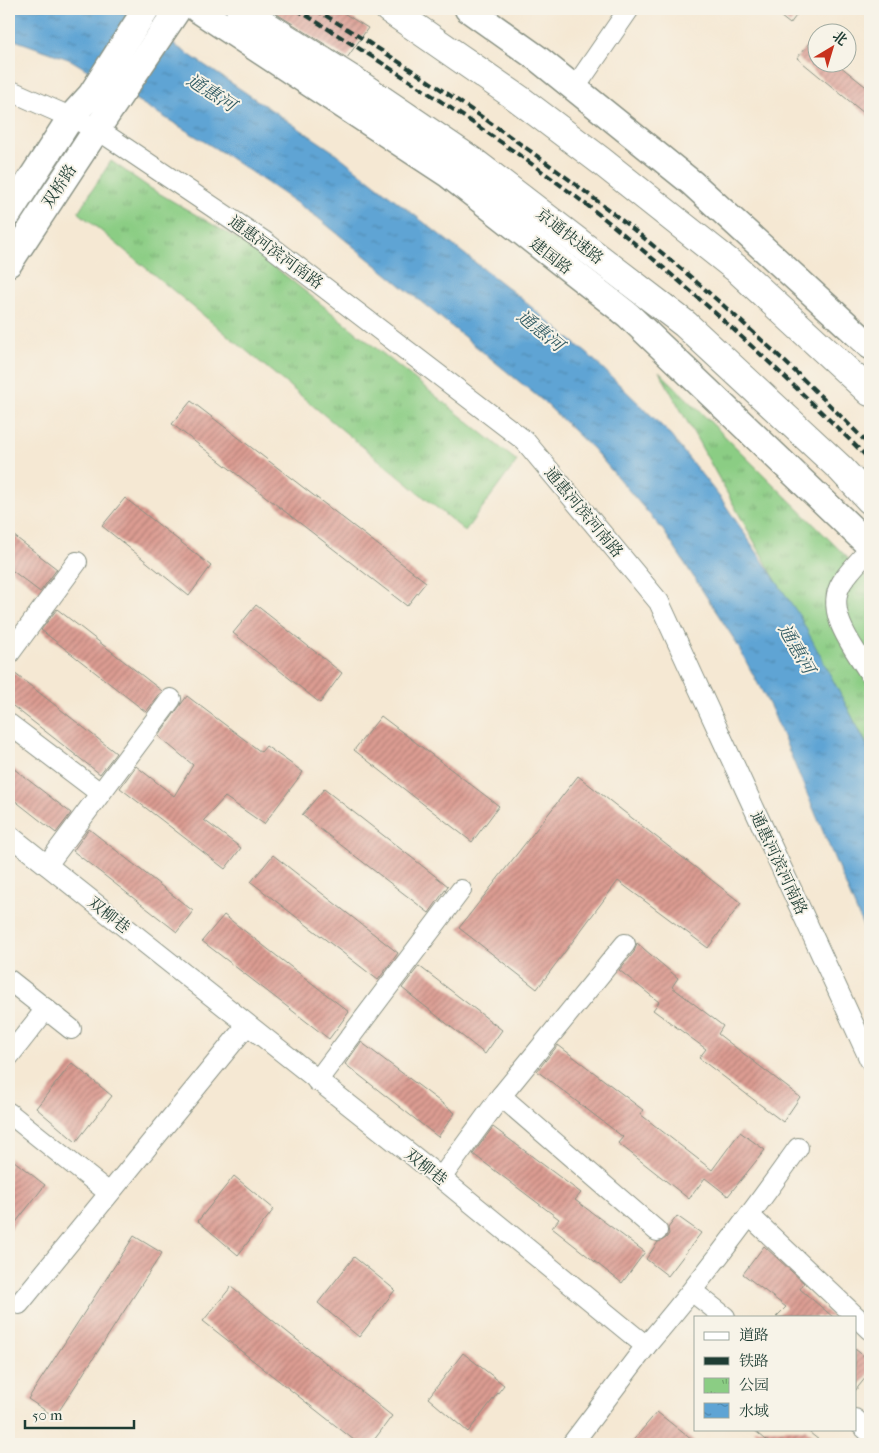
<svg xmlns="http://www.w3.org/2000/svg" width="879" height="1453" viewBox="0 0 879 1453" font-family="'IM FELL French Canon','Noto Serif SC',serif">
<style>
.park{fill:url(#park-tufts);stroke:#55855c}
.water{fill:url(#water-ripples);stroke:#3f7084}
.building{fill:url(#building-hatch)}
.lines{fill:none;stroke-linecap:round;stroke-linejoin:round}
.minor-casing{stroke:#8a9284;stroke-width:22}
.major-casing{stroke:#8a9284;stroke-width:29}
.highway-casing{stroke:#8a9284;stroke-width:30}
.minor{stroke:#fff;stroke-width:20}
.major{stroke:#fff;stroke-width:26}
.highway{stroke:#fff;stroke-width:28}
.rail{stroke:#1f3d34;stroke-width:4;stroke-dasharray:8 4;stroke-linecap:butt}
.labels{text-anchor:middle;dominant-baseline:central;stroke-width:4;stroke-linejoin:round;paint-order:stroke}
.street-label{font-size:16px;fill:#1f3d34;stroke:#f7f3e8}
.water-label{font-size:18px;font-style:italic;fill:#325c64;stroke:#f7f3e8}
</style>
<defs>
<pattern id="park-tufts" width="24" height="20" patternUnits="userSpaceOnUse" patternTransform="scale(1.25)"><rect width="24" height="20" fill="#8bcd84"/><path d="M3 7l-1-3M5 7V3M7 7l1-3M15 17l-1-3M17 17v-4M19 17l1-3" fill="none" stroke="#71a86d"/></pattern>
<pattern id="water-ripples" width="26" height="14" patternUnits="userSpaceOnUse" patternTransform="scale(1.25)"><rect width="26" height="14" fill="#5fa4d4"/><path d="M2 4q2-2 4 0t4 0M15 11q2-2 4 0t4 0" fill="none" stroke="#4e87ad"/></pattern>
<pattern id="building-hatch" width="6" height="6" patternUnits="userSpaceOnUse" patternTransform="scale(1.25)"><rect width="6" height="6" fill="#dc9c92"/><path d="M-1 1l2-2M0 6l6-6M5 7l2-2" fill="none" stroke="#b28078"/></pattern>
</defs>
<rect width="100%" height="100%" fill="#f7f3e8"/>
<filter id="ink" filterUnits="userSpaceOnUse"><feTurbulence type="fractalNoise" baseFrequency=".02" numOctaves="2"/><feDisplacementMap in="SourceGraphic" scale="10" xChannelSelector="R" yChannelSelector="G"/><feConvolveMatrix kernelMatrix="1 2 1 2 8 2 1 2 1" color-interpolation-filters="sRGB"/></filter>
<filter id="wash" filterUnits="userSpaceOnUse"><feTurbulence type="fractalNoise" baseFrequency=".0096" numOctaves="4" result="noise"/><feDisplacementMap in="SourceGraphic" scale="20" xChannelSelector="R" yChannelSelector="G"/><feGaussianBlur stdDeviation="1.12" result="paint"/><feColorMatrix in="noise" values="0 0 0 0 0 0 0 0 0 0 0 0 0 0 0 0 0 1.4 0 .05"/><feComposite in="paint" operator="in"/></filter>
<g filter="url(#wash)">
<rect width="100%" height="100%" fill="#f5e8d3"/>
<g class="park">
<polygon points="111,161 150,188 246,244 517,461 465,531 78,212"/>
<polygon points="659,371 870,580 870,749"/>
</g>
<polygon class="water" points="9,9 121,9 334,152 518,296 589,355 666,430 722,500 799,615 870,751 870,943 771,708 734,639 663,530 593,449 543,401 317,217 223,153 71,60 9,38"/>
<g id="blocks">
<g class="building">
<polygon points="269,9 337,9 368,28 347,58"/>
<polygon points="771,9 801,9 790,24"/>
<polygon points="810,42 816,47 816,62 835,62 870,90 870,118 797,58"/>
<polygon points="191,401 426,582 407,606 172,424"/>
<polygon points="125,498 211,566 189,596 102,526"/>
<polygon points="9,532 57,569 40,592 9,568"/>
<polygon points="256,605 342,673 320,703 233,633"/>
<polygon points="57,609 162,691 146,712 41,630"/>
<polygon points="9,669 116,753 100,774 9,703"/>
<polygon points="187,696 261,752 266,746 303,772 264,824 225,797 204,820 241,848 225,869 120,788 136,766 174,796 193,765 158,736"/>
<polygon points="381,716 499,806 472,842 354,750"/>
<polygon points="9,765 71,813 56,833 9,796"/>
<polygon points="578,776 741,903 708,948 618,881 537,989 459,928"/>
<polygon points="324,789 448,886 429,913 302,815"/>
<polygon points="89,829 193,911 177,932 73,851"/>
<polygon points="273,855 398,953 378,980 251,882"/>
<polygon points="224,915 349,1012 329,1039 202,941"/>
<polygon points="637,943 678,978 672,987 723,1026 718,1034 800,1097 783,1122 699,1058 706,1049 653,1010 659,1002 619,970 634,952"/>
<polygon points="419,966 502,1030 485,1054 402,988"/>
<polygon points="361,1042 455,1113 438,1137 345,1064"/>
<polygon points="558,1045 643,1110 640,1114 712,1170 740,1132 765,1150 728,1196 705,1178 689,1199 618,1143 623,1137 537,1071"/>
<polygon points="72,1063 112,1096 76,1142 36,1108"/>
<polygon points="493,1127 581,1193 575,1200 645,1252 622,1283 552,1228 559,1219 473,1154"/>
<polygon points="9,1157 45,1185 9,1231"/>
<polygon points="234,1176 274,1209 238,1255 198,1221"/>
<polygon points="677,1216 701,1233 668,1276 646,1259 658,1242 666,1238 669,1234 668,1228"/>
<polygon points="134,1236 162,1253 55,1417 28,1399"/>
<polygon points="764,1246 804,1283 800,1289 833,1317 776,1317 786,1307 743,1274"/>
<polygon points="354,1257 395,1290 359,1337 318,1303"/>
<polygon points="231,1287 392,1416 371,1444 359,1444 203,1321"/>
<polygon points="855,1349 870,1361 870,1372 855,1391"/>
<polygon points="463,1353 504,1385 468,1432 428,1398"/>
<polygon points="657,1412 697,1444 630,1444"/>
<polygon points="753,1429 805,1429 824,1444 771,1444"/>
</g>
</g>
</g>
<g filter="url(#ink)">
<use href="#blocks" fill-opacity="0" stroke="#8a9284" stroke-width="1"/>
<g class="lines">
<g class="minor-casing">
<g id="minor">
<polyline points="574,89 629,9"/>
<polyline points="9,90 97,129 265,242 525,441 659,602 870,1060"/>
<path d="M870,549C861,559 850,570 842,582C823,612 855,649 870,674"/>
<polyline points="9,654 77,562"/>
<polyline points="9,724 100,793"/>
<path d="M9,835L441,1178L646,1346C700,1283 749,1217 798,1148"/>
<polyline points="47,865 171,699"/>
<polyline points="9,980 71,1029"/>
<polyline points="9,1056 46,1009"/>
<polyline points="317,1081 461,890"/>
<polyline points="501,1096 625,944"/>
<polyline points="9,1113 109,1193"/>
<polyline points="441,1178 501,1096 657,1231"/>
<polyline points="750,1216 870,1330"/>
<polyline points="693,1292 725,1317"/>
<polyline points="19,1304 247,1025"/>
<polyline points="855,1419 870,1433"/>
<polyline points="572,1444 646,1346"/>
</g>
</g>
<g class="major-casing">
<g id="major">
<polyline points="197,9 449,175 628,315 870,546"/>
<polyline points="468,9 537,58 692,183 870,346"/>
<polyline points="9,213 71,117 91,95 146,9"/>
<polyline points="9,263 97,129 178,9"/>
</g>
</g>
<g class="highway-casing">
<g id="highway">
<polyline points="240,9 354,81 475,163 685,324 840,468 870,500"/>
<polyline points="389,9 519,99 601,161 737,269 870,392"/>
</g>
</g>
<use href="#minor" class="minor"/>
<use href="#major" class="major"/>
<use href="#highway" class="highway"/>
<g class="rail">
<path d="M296,9C404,76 512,145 611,224C702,298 787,377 870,460"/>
<path d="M315,9C386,53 458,99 526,148C649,236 765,337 870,446"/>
</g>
</g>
</g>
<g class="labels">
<g class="street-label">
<text transform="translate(59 186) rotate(-57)">双桥路</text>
<text transform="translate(570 236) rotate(38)">京通快速路</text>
<text transform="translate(276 252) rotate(36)">通惠河滨河南路</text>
<text transform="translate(551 256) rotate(38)">建国路</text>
<text transform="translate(584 512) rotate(50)">通惠河滨河南路</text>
<text transform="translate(779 863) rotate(65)">通惠河滨河南路</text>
<text transform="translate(109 915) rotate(38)">双柳巷</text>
<text transform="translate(426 1167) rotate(38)">双柳巷</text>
</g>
<g class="water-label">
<text transform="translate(211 93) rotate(33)">通惠河</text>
<text transform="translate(540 331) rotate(39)">通惠河</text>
<text transform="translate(796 649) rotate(60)">通惠河</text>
</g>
</g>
<rect width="879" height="1453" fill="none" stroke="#f7f3e8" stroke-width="30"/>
<rect x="694" y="1316" width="162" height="115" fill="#f7f3e8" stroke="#a1aaa0"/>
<rect x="704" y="1332" width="25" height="8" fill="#ffffff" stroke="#a1aaa0"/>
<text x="739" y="1340" font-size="15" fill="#1f3d34">道路</text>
<rect x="704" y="1357" width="25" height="8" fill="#1f3d34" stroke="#a1aaa0"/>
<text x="739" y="1366" font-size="15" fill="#1f3d34">铁路</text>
<rect x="704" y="1378" width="25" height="15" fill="url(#park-tufts)" stroke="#a1aaa0"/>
<text x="739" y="1390" font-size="15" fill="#1f3d34">公园</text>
<rect x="704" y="1403" width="25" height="15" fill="url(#water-ripples)" stroke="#a1aaa0"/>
<text x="739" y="1416" font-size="15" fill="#1f3d34">水域</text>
<g transform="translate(832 48) rotate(38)"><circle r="24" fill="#f7f3e8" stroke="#a1aaa0"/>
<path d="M0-4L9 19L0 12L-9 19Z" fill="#c8321e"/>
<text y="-8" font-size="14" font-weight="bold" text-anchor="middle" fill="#1f3d34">北</text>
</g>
<path d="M25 1420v8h109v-8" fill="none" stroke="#1f3d34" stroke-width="2.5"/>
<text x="32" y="1420" font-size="15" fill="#1f3d34" stroke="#f7f3e8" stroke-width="4" paint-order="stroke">50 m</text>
</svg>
